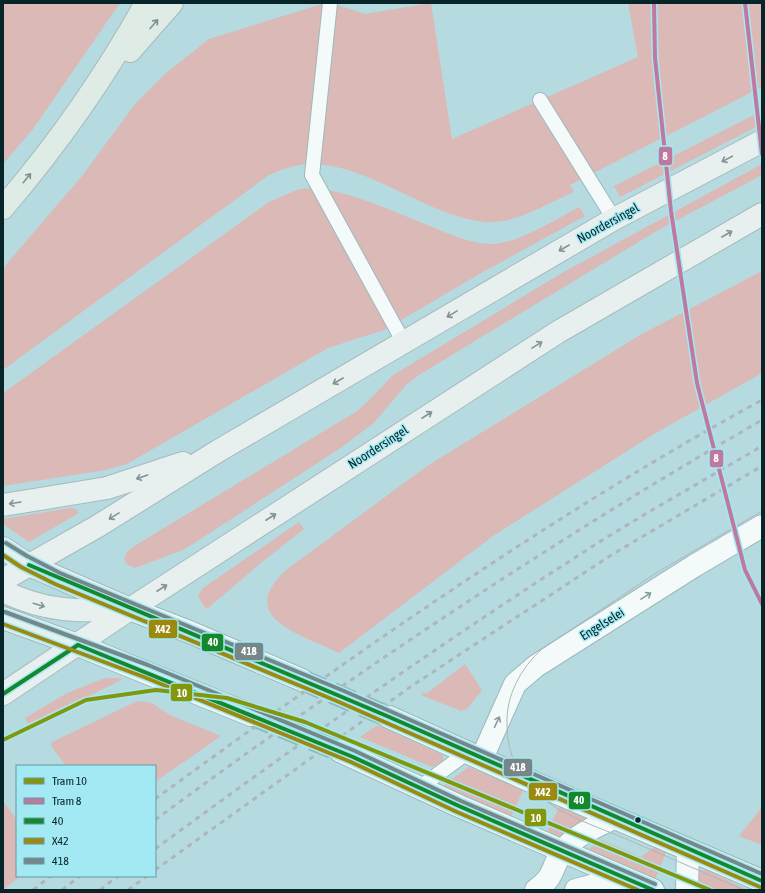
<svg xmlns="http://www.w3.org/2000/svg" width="765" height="893" viewBox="0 0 765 893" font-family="'Asap Condensed',sans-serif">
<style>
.green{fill:#dbb9b6}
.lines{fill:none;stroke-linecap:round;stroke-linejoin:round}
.secondary-tunnel{stroke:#92b6bc;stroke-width:22;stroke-dasharray:22 11;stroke-linecap:butt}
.service-casing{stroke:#9bb9bd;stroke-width:16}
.minor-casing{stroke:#9bb9bd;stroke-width:24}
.secondary-casing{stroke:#9bb9bd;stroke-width:24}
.primary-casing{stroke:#a6babd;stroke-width:24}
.motorway-casing{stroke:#a6babd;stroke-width:24}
.service{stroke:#f4fafa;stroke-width:14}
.minor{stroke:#f4fafa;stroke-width:22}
.secondary{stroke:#edf5f5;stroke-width:22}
.primary{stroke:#e7f0ee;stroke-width:22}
.motorway{stroke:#dfece6;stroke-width:22}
.tram{stroke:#adb7b9;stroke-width:1}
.rail{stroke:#adb7b9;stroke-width:3;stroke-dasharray:5 5;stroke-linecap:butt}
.bus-1-casing{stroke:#a3e9f3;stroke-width:7}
.bus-2-casing{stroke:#a3e9f3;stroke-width:7}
.bus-3-casing{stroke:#a3e9f3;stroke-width:7}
.bus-1{stroke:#15882e;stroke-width:4}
.bus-2{stroke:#9c8910;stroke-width:4}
.bus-3{stroke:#778789;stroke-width:4}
.tram-1-casing{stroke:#a3e9f3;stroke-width:7}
.tram-2-casing{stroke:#a3e9f3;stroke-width:7}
.tram-1{stroke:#84960e;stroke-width:4}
.tram-2{stroke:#bf799e;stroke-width:4}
.oneway{stroke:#7e9290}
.oneway2{stroke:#829495}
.oneway3{stroke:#899a9c}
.bus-dot{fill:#072428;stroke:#a3e9f3;stroke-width:1.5}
.labels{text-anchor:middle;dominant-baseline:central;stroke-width:3;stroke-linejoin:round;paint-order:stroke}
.street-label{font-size:13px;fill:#072428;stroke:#a3e9f3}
.line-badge{stroke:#a3e9f3;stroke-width:1.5}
.badge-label{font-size:11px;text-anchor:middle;font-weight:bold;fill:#fff}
</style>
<rect width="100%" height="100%" fill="#b5dbe1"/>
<g class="green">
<polygon points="3,3 120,3 33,129 3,164"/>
<path d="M325,3H332L365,14L431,3L452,139L638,57L628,3H762V87L570,185L574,192C548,203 514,225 485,222C425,216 368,162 307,164C294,165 281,170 269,175L3,370V268L82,176L135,104L166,73L209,39Z"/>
<polygon points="762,111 762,124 620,197 614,186"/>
<path d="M762,164V175L655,232L419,375L406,385L373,424L339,449L193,544L183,550L135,568C117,563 125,552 136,545L357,411L368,401L393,375L562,273Z"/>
<path d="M315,188C355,193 392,211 430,226C446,233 473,244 490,244C516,245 556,219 579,207L585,216L483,272L384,330L328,348L127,464L106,470L3,486V393L269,202L299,189Z"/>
<path d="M762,271V373L654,434L493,536L339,653C302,635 234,618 286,570L427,466L640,335Z"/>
<polygon points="70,508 75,508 79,513 29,542 3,524 3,519"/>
<polygon points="299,522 304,529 262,562 207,609 203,605 198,596 203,588"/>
<polygon points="465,664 482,690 467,709 461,711 421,695 424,692 426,694"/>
<polygon points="105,678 122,678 121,680 29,726 25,718 67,693"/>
<polygon points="137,701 152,703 170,715 221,736 155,782 155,766 66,766 51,746 52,742"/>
<polygon points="378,725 443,755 443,761 432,767 360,737"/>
<polygon points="469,767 523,790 511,817 447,788 444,786 446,783"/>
<polygon points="3,801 17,820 17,876 21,876 3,890"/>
<polygon points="560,805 588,819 561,838 547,832"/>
<polygon points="762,807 762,845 739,836"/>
<polygon points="602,840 641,857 654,847 666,853 655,880 589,851 590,848"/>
<polygon points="702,870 707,870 748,890 700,890 698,874"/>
</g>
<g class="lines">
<g class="secondary-tunnel">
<polyline points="302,680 389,717"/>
<polyline points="251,715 340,751"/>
</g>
<g class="service-casing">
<g id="service">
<polyline points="330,3 312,175 404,343"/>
<polyline points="540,100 614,219"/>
<polyline points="419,788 468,752"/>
</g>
</g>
<g class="minor-casing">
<g id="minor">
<polyline points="482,758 515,684 536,666 694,566 762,526"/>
<path d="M536,890C555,877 551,868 562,852C573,836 597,826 614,818"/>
<polyline points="576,890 622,878"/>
<polyline points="687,890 688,850"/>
</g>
</g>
<g class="secondary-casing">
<g id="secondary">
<polyline points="130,609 192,633 302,680"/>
<polyline points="78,645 251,715"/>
<polyline points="389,717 557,793 762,881"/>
<polyline points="340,751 459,806 653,890"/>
</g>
</g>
<g class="primary-casing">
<g id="primary">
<polyline points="3,505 107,488 183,463"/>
<polyline points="3,548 29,565 130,609"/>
<polyline points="3,580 98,526 218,451 614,219 762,141"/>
<path d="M3,591C45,612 80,612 126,609"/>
<polyline points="3,618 78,645"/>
<polyline points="3,694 130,609 558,332 762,214"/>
</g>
</g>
<g class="motorway-casing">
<g id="motorway">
<polyline points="130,51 172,3"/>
<path d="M3,208C57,145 106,75 146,3"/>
</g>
</g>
<use href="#service" class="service"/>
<use href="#minor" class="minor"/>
<use href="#secondary" class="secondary"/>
<use href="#primary" class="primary"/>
<use href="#motorway" class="motorway"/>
<path class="tram" d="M744,890C704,873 664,855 624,838C593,825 557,814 533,790C515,772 507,748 507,724C506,695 521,668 542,649L656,573L762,511"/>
<g class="rail">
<path d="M155,799C349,658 551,515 762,400"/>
<path d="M155,820C350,676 552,541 762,420"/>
<path d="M155,849C301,742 448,638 601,541C654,508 708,478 762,446"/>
<polyline points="155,870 413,685 613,554 762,466"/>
<polyline points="33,890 51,876"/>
<polyline points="62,890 80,876"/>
<polyline points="100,890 118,876"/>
<polyline points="128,890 147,876"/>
</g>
<g class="bus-1-casing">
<g id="bus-1">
<polyline points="29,565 387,716 762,881"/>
<polyline points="78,645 353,757 459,806 653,890"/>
<polyline points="3,694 78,645"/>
</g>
</g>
<g class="bus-2-casing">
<g id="bus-2">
<polyline points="3,555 21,567 55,584 339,702 760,887"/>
<polyline points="3,624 144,677 351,762 457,812 638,890"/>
</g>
</g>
<g class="bus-3-casing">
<g id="bus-3">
<polyline points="6,543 27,556 60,573 344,691 762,874"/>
<polyline points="5,612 148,665 355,751 461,801 655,884"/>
</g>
</g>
<use href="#bus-1" class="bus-1"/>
<use href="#bus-2" class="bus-2"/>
<use href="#bus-3" class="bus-3"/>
<g class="tram-1-casing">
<polyline id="tram-1" points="3,740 86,700 156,690 227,698 305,722 710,890"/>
</g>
<g class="tram-2-casing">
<g id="tram-2">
<polyline points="654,3 655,58 671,211 697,383 745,570 762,604"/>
<polyline points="745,3 762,154"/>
</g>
</g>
<use href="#tram-1" class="tram-1"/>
<use href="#tram-2" class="tram-2"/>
</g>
<defs><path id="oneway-shaft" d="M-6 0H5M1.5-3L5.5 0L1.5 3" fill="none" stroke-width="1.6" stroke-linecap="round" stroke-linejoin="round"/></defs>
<g class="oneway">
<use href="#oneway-shaft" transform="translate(154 24) rotate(-49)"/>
<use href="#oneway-shaft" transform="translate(27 178) rotate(-51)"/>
</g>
<g class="oneway2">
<use href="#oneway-shaft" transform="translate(727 159) rotate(152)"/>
<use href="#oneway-shaft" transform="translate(727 234) rotate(-30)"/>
<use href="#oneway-shaft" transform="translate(564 248) rotate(150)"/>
<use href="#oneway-shaft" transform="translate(452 314) rotate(149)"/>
<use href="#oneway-shaft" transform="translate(537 345) rotate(-32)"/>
<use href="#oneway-shaft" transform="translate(338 381) rotate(150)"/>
<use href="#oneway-shaft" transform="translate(427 415) rotate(-33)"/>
<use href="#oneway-shaft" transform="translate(142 477) rotate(161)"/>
<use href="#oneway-shaft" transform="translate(15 503) rotate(171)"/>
<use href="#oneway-shaft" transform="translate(114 516) rotate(148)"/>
<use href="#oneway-shaft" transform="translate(271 517) rotate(-33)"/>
<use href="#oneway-shaft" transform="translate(162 588) rotate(-33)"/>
<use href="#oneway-shaft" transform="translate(39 605) rotate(17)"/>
</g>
<g class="oneway3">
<use href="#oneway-shaft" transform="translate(646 596) rotate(-32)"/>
<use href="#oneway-shaft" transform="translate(497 722) rotate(-65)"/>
</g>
<circle class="bus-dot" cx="638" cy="820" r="3.5"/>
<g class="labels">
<g class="street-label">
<text transform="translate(608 223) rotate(-29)">Noordersingel</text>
<text transform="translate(378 447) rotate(-33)">Noordersingel</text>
<text transform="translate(602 624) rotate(-32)">Engelselei</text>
</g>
</g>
<g class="line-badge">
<rect x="658" y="146" width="15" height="20" rx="4" fill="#bf799e"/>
<rect x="709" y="449" width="15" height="19" rx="4" fill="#bf799e"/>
<rect x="148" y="619" width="30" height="20" rx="4" fill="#9c8910"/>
<rect x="201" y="633" width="23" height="19" rx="4" fill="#15882e"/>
<rect x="234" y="642" width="30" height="19" rx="4" fill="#778789"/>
<rect x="170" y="683" width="23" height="19" rx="4" fill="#84960e"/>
<rect x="503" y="758" width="30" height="19" rx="4" fill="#778789"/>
<rect x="528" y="782" width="30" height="19" rx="4" fill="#9c8910"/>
<rect x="568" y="791" width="23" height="19" rx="4" fill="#15882e"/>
<rect x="524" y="808" width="23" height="19" rx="4" fill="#84960e"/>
</g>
<g class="badge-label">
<text x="665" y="160">8</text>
<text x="716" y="462">8</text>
<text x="163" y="633">X42</text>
<text x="213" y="646">40</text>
<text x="249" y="655">418</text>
<text x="182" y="697">10</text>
<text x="518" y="771">418</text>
<text x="543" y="796">X42</text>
<text x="579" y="804">40</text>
<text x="536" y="822">10</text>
</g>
<rect width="765" height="893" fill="none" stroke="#072428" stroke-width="8"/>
<rect x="16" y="765" width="140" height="112" fill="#a3e9f3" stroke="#659aa2"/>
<rect x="24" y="778" width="20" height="6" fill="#84960e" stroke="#659aa2"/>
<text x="52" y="785" font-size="12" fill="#072428">Tram 10</text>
<rect x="24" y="798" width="20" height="6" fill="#bf799e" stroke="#659aa2"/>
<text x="52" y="805" font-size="12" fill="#072428">Tram 8</text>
<rect x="24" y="818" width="20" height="6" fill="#15882e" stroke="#659aa2"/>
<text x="52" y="825" font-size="12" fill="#072428">40</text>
<rect x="24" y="838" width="20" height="6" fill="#9c8910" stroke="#659aa2"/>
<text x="52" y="845" font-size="12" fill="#072428">X42</text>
<rect x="24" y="858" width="20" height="6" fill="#778789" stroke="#659aa2"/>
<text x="52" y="865" font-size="12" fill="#072428">418</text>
</svg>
